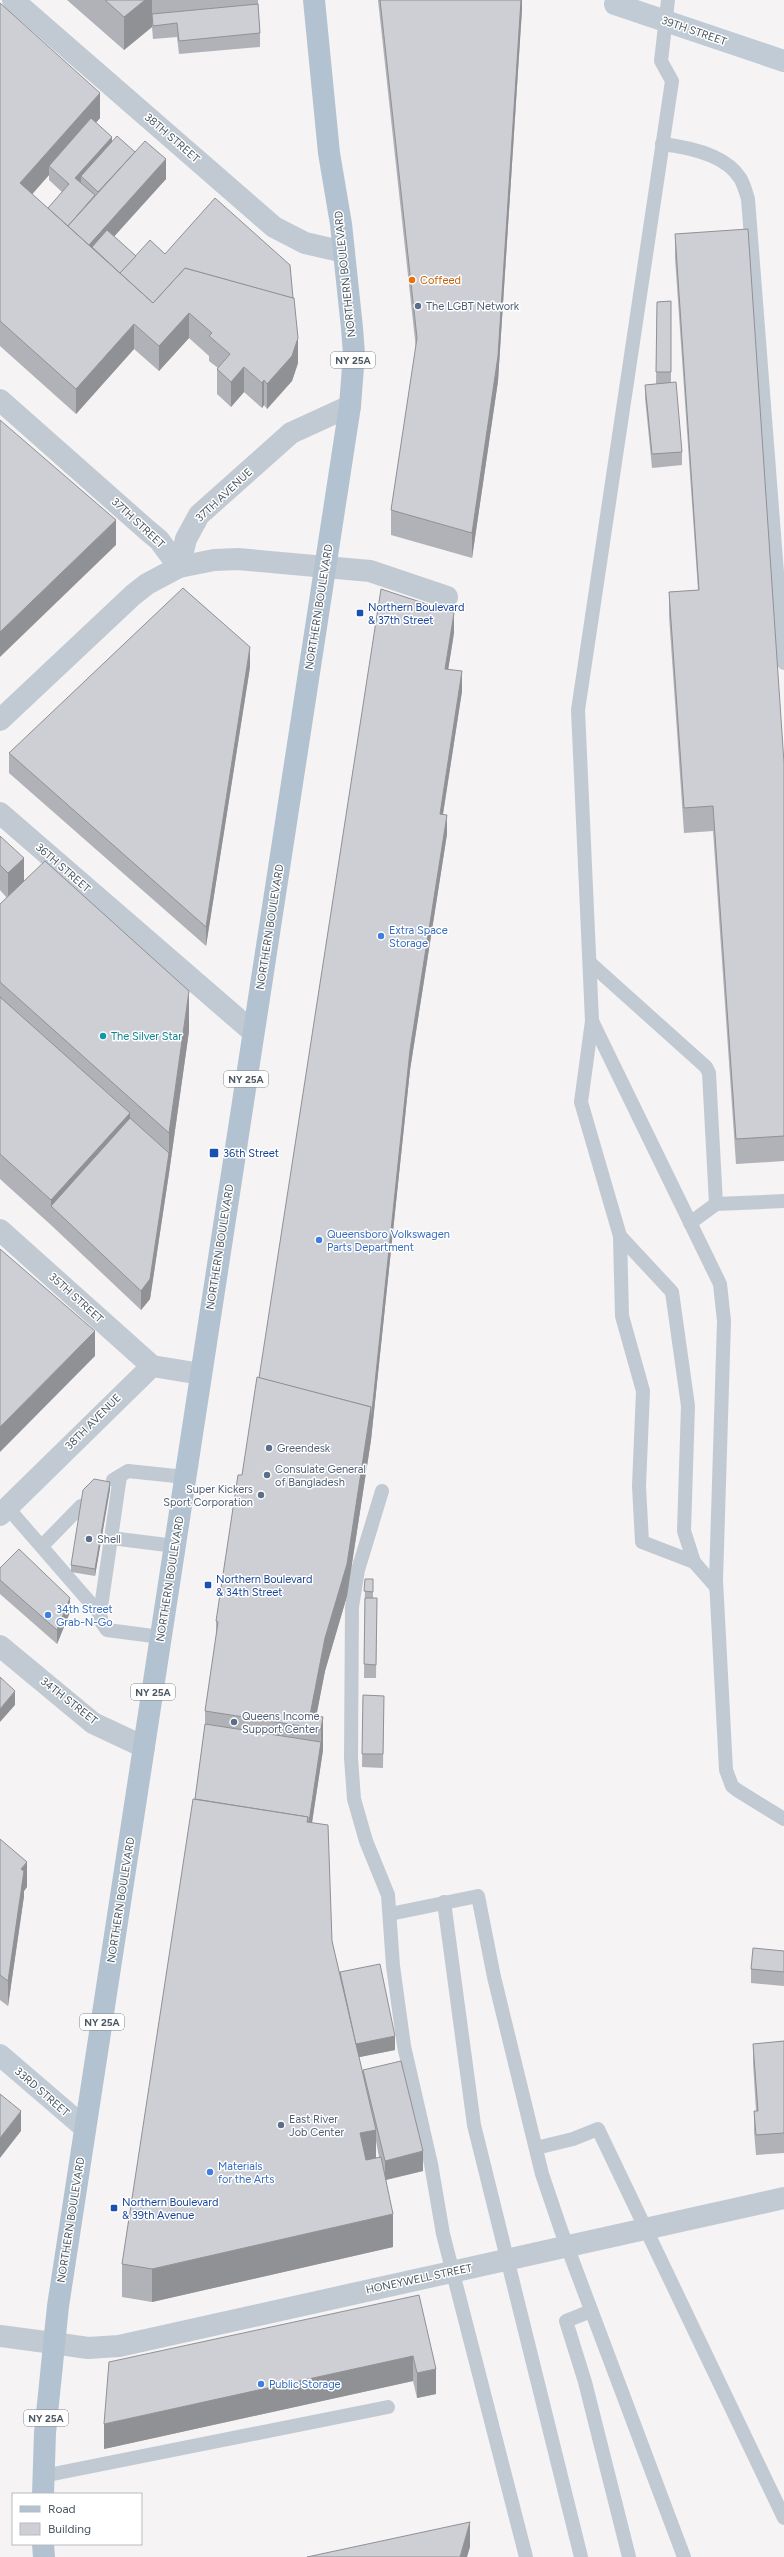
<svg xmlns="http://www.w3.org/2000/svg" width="784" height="2557" viewBox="0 0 784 2557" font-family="Figtree,sans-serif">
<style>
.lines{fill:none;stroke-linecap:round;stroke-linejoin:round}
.service{stroke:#c1cad2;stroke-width:14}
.minor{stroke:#c1cad2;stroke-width:22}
.tertiary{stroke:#c1cad2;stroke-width:22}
.secondary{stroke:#c1cbd6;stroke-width:22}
.primary{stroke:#b3c2d1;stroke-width:22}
.tertiary-bridge{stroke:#c1cad2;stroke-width:22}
.secondary-bridge{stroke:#c1cbd6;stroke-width:22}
.wall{fill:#b0b2b7;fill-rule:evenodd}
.shaded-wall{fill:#909195}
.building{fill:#cdcfd5;stroke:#909195}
.food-dot{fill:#e8710a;stroke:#fff;stroke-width:1.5}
.service-dot{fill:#5c6f8a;stroke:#fff;stroke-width:1.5}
.transit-dot{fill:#1a4fb4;stroke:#fff;stroke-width:1.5}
.shop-dot{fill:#3f7fe0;stroke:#fff;stroke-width:1.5}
.culture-dot{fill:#0f9aa8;stroke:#fff;stroke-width:1.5}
.labels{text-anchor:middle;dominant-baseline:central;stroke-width:3;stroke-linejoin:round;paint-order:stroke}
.shield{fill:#fff;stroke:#808990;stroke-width:1}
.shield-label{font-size:10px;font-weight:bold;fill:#4a5661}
.street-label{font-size:11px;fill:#4a5661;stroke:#fff}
.food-label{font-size:11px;fill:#c56008;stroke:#fff;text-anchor:start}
.service-label{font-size:11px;fill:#4e5e75;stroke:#fff;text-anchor:start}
.transit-label{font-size:11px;fill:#164399;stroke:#fff;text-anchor:start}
.shop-label{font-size:11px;fill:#366cbe;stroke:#fff;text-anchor:start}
.culture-label{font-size:11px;fill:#0d838f;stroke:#fff;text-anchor:start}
</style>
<rect width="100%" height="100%" fill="#f5f3f3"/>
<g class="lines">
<g class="service">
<polyline points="668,0 661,61 672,81 578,710 592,1021 581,1102 620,1236 622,1316 643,1391 639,1486 642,1542 694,1562 716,1587"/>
<path d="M662,144C688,147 725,154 740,178C744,184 746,193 748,199L784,663"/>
<polyline points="590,963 706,1067 709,1073 716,1204"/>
<polyline points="592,1021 720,1284 724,1321 716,1580 726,1770 732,1786 737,1790 784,1819"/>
<polyline points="690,1223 716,1204 784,1201"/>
<polyline points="620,1236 672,1292 688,1406 684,1531 694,1562"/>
<polyline points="113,1480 128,1471 185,1477"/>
<polyline points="382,1491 358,1570 352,1607 351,1758 354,1799 366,1841 388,1895 393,1966 404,2046 431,2164 443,2234 526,2557"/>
<polyline points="7,1507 100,1614 102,1623 107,1630 161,1637"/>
<polyline points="111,1538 175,1546"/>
<polyline points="42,1546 81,1506"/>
<polyline points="100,1614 120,1476"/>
<polyline points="444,1902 474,2125 581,2557"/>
<polyline points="390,1914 478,1896 494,1977 542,2174 561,2230 684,2557"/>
<polyline points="536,2148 573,2139 598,2129 784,2518"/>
<polyline points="591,2311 566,2321 585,2382 629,2557"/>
<polyline points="43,2476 388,2407"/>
</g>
<g class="minor">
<polyline points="13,0 274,227 305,243 344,252"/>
<polyline points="0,400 147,530 159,540 179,567"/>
<polyline points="179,567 186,539 199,515 291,433 350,406"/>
<polyline points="0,720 133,595 147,584 179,567 214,560 238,559 370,571 447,597"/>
<polyline points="0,813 253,1032"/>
<polyline points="0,1230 152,1366"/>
<polyline points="0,1515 152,1366 201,1374"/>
<polyline points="0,1646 93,1723 144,1747"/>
<polyline points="0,2336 53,2343"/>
</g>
<polyline class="tertiary" points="53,2343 88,2348 119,2346 375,2289"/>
<polyline class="secondary" points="0,2055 85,2128"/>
<g class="primary">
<polyline points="43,2494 45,2433 58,2306 350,406 354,354 352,328 341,224 329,153 314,0"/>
<polyline points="43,2544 44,2557"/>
</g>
<polyline class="tertiary-bridge" points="375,2289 784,2198"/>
<polyline class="secondary-bridge" points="615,4 784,61"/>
</g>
<g class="wall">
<polygon points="67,0 258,0 260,33 260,47 179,54 177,37 153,39 152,27 124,50"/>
<polygon points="378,0 522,0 522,9 498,381 472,558 391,535 391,510 416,349"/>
<path d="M0,3L100,118L96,123L112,142L166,179L114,236L136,256L165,254L298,363L292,381L267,409L264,405L262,408L244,392L231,407L217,394V369L218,368L209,361V356L189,338L159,371L134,349L76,414L0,346ZM49,175V180L62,192L48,208L32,194Z"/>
<polygon points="675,234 784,763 784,1161 736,1164 713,831 684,833 669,616 669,592 698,590 675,258"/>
<polygon points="671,301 671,382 682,452 682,465 652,468 645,398 645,385 656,384 657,302"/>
<path d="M454,633L448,670L462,691L443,814L447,834L410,1070L371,1440L347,1596L325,1671L316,1716L323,1717V1750L312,1823L332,1941L340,1975V1972L395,2050L359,2057L363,2075V2070L423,2171L386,2180L393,2247L152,2302L122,2297V2264L195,1799L205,1724V1711L216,1639V1621L259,1378ZM376,2141L379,2157L376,2158Z"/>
<polygon points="250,667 206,946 9,773 9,753"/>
<polygon points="0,836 24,882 189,1031 169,1173 150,1299 141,1310 51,1225 0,1179 0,904 7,898 0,890"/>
<polygon points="110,1489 95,1576 71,1572 71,1565"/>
<polygon points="0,1568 70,1612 57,1644 0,1594"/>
<polygon points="365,1579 373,1579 373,1598 377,1598 376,1678 364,1678"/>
<polygon points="363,1695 384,1696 383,1768 362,1767"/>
<polygon points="0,1839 27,1887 24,1891 24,1896 8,2006 0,2000"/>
<polygon points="784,1951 784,1986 751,1983 751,1969"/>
<polygon points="784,2041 784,2153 756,2155 754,2131 754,2111 756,2111 753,2063 753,2044"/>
<polygon points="419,2295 436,2394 417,2398 413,2381 104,2449"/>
</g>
<g class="shaded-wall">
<polygon points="145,0 152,0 152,27 124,50 124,17"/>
<polygon points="521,0 522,0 522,9 498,381 472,558 472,533"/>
<polygon points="100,93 100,118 53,170 49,166 49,175 20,208 20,183"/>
<polygon points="112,137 112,150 81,176 81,185 75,178"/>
<polygon points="166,159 166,179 93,260 86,248"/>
<polygon points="189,313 189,338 159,371 159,346"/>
<polygon points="134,324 134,349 76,414 76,389"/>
<polygon points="298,338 298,363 292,381 267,409 267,384"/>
<polygon points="244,367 244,392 231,407 231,382"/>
<polygon points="264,380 264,405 262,408 262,383"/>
<polygon points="116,520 116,545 0,657 0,632"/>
<polygon points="454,613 454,633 445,689 445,669"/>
<polygon points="250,647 250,667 206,946 206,927"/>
<polygon points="462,671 462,691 440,833 440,814"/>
<polygon points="447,815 447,834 410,1070 371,1440 347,1596 325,1671 314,1728 310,1715 410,1050"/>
<polygon points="24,858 24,883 8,898 8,873"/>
<polygon points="189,991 189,1031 169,1173 150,1299 141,1310 141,1291 169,1153 169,1133"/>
<polygon points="130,1113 130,1138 51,1206 51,1200"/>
<polygon points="95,1331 95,1356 0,1452 0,1427"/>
<polygon points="110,1482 110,1489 95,1576 95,1569"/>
<polygon points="70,1598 70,1612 57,1644 57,1630"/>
<polygon points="15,1691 15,1705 0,1722 0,1709"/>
<polygon points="323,1717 323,1750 307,1855 307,1822 321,1742 321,1729"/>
<polygon points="27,1862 27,1887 24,1891 24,1896 8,2006 8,1981 21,1869"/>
<polygon points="395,2036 395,2050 355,2058 355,2044"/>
<polygon points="21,2111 21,2131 0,2158 0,2138"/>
<polygon points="376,2130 376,2163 360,2166 360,2133"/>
<polygon points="423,2151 423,2171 385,2180 385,2161"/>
<polygon points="393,2214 393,2247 152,2302 152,2269"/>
<polygon points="413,2356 413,2381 104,2449 104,2424"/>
<polygon points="436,2369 436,2394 417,2398 417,2373"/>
<polygon points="470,2522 470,2547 467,2557 460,2557"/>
</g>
<g class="building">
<polygon points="105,0 145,0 124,17"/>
<polygon points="380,0 521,0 498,356 472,533 391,510 417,338"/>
<polygon points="0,3 100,93 20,183 153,303 185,268 294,298 298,338 292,356 267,384 264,380 262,383 244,367 231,382 217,369 230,354 209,336 212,333 189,313 159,346 134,324 76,389 0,321"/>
<polygon points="258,4 260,33 179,41 177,23 153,26 152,14"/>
<polygon points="91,118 112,137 75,178 95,195 68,226 48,208 69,184 49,166"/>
<polygon points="117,136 135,152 98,192 81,176"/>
<polygon points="145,141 166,159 89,245 68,226"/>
<polygon points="215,198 290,265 293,298 185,268 153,303 120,273 150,240 165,254"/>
<polygon points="748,229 784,763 784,1136 736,1139 713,806 684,808 669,592 699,590 675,234"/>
<polygon points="107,230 136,256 120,273 92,247"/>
<polygon points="671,301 671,372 656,372 657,302"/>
<polygon points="676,382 682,452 652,454 645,385"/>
<polygon points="0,420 116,520 0,632"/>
<polygon points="183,588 250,647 206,927 9,753"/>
<polygon points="381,589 454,613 445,669 462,671 440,814 447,815 410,1050 371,1421 371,1407 259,1378"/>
<polygon points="0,836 24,858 8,873 0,865"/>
<polygon points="45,861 189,991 169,1133 0,982 0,904"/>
<polygon points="0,997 130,1113 51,1200 0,1154"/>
<polygon points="130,1118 169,1153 150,1279 141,1291 51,1206"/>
<polygon points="0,1249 95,1331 0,1427"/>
<polygon points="257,1377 371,1407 347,1564 325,1638 310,1715 323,1717 321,1729 205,1711 218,1622 216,1621 238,1475 242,1475"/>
<polygon points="94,1479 110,1482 95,1569 71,1565 83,1490"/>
<polygon points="19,1549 70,1598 57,1630 0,1580 0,1568"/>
<polygon points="365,1579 373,1579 373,1592 364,1591"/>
<polygon points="365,1598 377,1598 376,1665 364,1664"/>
<polygon points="0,1677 15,1691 0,1709"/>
<polygon points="363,1695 384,1696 383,1754 362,1754"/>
<polygon points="205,1724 321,1742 309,1822 308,1822 308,1817 195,1799"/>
<polygon points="193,1799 308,1817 307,1822 328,1825 332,1941 376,2130 360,2133 366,2160 381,2157 393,2214 152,2269 122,2264"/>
<polygon points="0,1839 27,1862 21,1869 24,1871 8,1981 0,1975"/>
<polygon points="753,1948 784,1951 784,1972 751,1969"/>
<polygon points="380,1964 395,2036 356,2044 340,1972"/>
<polygon points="784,2041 784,2133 756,2135 754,2111 758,2111 753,2044"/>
<polygon points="401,2061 423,2151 385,2161 363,2070"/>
<polygon points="0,2094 21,2111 0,2138"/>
<polygon points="419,2295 436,2369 417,2373 413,2356 104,2424 109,2362"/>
<polygon points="470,2522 460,2557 307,2557"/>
</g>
<circle class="food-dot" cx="412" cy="280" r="4"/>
<g class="service-dot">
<circle cx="418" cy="306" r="4"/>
<circle cx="269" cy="1448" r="4"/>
<circle cx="267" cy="1475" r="4"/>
<circle cx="261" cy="1495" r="4"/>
<circle cx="89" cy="1539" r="4"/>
<circle cx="234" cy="1722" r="4"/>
<circle cx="281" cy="2125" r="4"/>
</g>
<g class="transit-dot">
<rect x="356" y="609" width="8" height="8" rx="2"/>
<rect x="209" y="1148" width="10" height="10" rx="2"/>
<rect x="204" y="1581" width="8" height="8" rx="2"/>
<rect x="110" y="2204" width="8" height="8" rx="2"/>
</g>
<g class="shop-dot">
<circle cx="381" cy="936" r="4"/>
<circle cx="319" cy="1240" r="4"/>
<circle cx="48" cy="1615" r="4"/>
<circle cx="210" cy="2172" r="4"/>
<circle cx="261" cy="2384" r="4"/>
</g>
<circle class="culture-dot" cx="103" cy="1036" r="4"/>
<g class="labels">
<g class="shield">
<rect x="331" y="352" width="44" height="16" rx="3"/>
<rect x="224" y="1071" width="44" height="16" rx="3"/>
<rect x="131" y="1684" width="44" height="16" rx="3"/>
<rect x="80" y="2014" width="44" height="16" rx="3"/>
<rect x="24" y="2410" width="44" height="16" rx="3"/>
</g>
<g class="shield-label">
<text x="353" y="360">NY 25A</text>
<text x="246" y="1079">NY 25A</text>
<text x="153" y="1692">NY 25A</text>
<text x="102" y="2022">NY 25A</text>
<text x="46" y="2418">NY 25A</text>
</g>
<g class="street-label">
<text transform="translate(694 31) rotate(19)">39TH STREET</text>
<text transform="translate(172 138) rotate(41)">38TH STREET</text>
<text transform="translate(345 274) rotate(-96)">NORTHERN BOULEVARD</text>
<text transform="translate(224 495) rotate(-43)">37TH AVENUE</text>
<text transform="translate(138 523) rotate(43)">37TH STREET</text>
<text transform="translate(319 607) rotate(-81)">NORTHERN BOULEVARD</text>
<text transform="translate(63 868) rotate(41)">36TH STREET</text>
<text transform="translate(270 927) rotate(-81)">NORTHERN BOULEVARD</text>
<text transform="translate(220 1247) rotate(-81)">NORTHERN BOULEVARD</text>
<text transform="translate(76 1298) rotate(42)">35TH STREET</text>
<text transform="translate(93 1422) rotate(-45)">38TH AVENUE</text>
<text transform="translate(170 1579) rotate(-81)">NORTHERN BOULEVARD</text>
<text transform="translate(69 1701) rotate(38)">34TH STREET</text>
<text transform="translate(121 1900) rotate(-81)">NORTHERN BOULEVARD</text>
<text transform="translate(42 2092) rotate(41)">33RD STREET</text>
<text transform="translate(71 2220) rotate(-81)">NORTHERN BOULEVARD</text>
<text transform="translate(419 2279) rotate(-12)">HONEYWELL STREET</text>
</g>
<g class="food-label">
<text x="420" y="280">Coffeed</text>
</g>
<g class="service-label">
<text x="426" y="306">The LGBT Network</text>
<text x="277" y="1448">Greendesk</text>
<text x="275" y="1469">Consulate General<tspan x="275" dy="13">of Bangladesh</tspan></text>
<text x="253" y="1489" text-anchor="end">Super Kickers<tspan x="253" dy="13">Sport Corporation</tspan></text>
<text x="97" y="1539">Shell</text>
<text x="242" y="1716">Queens Income<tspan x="242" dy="13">Support Center</tspan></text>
<text x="289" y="2119">East River<tspan x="289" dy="13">Job Center</tspan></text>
</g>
<g class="transit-label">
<text x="368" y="607">Northern Boulevard<tspan x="368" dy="13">&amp; 37th Street</tspan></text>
<text x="223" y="1153">36th Street</text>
<text x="216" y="1579">Northern Boulevard<tspan x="216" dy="13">&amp; 34th Street</tspan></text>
<text x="122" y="2202">Northern Boulevard<tspan x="122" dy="13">&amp; 39th Avenue</tspan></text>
</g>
<g class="shop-label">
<text x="389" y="930">Extra Space<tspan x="389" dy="13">Storage</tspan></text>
<text x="327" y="1234">Queensboro Volkswagen<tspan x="327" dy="13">Parts Department</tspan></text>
<text x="56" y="1609">34th Street<tspan x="56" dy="13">Grab-N-Go</tspan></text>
<text x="218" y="2166">Materials<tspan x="218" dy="13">for the Arts</tspan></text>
<text x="269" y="2384">Public Storage</text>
</g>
<g class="culture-label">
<text x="111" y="1036">The Silver Star</text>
</g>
</g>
<rect x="12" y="2493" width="130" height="52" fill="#ffffff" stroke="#b7bbc0"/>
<rect x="20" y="2506" width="20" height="6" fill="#b3c2d1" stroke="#b7bbc0"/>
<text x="48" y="2513" font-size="12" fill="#4a5661">Road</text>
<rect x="20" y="2523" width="20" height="12" fill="#cdcfd5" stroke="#b7bbc0"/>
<text x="48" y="2533" font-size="12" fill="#4a5661">Building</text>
</svg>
